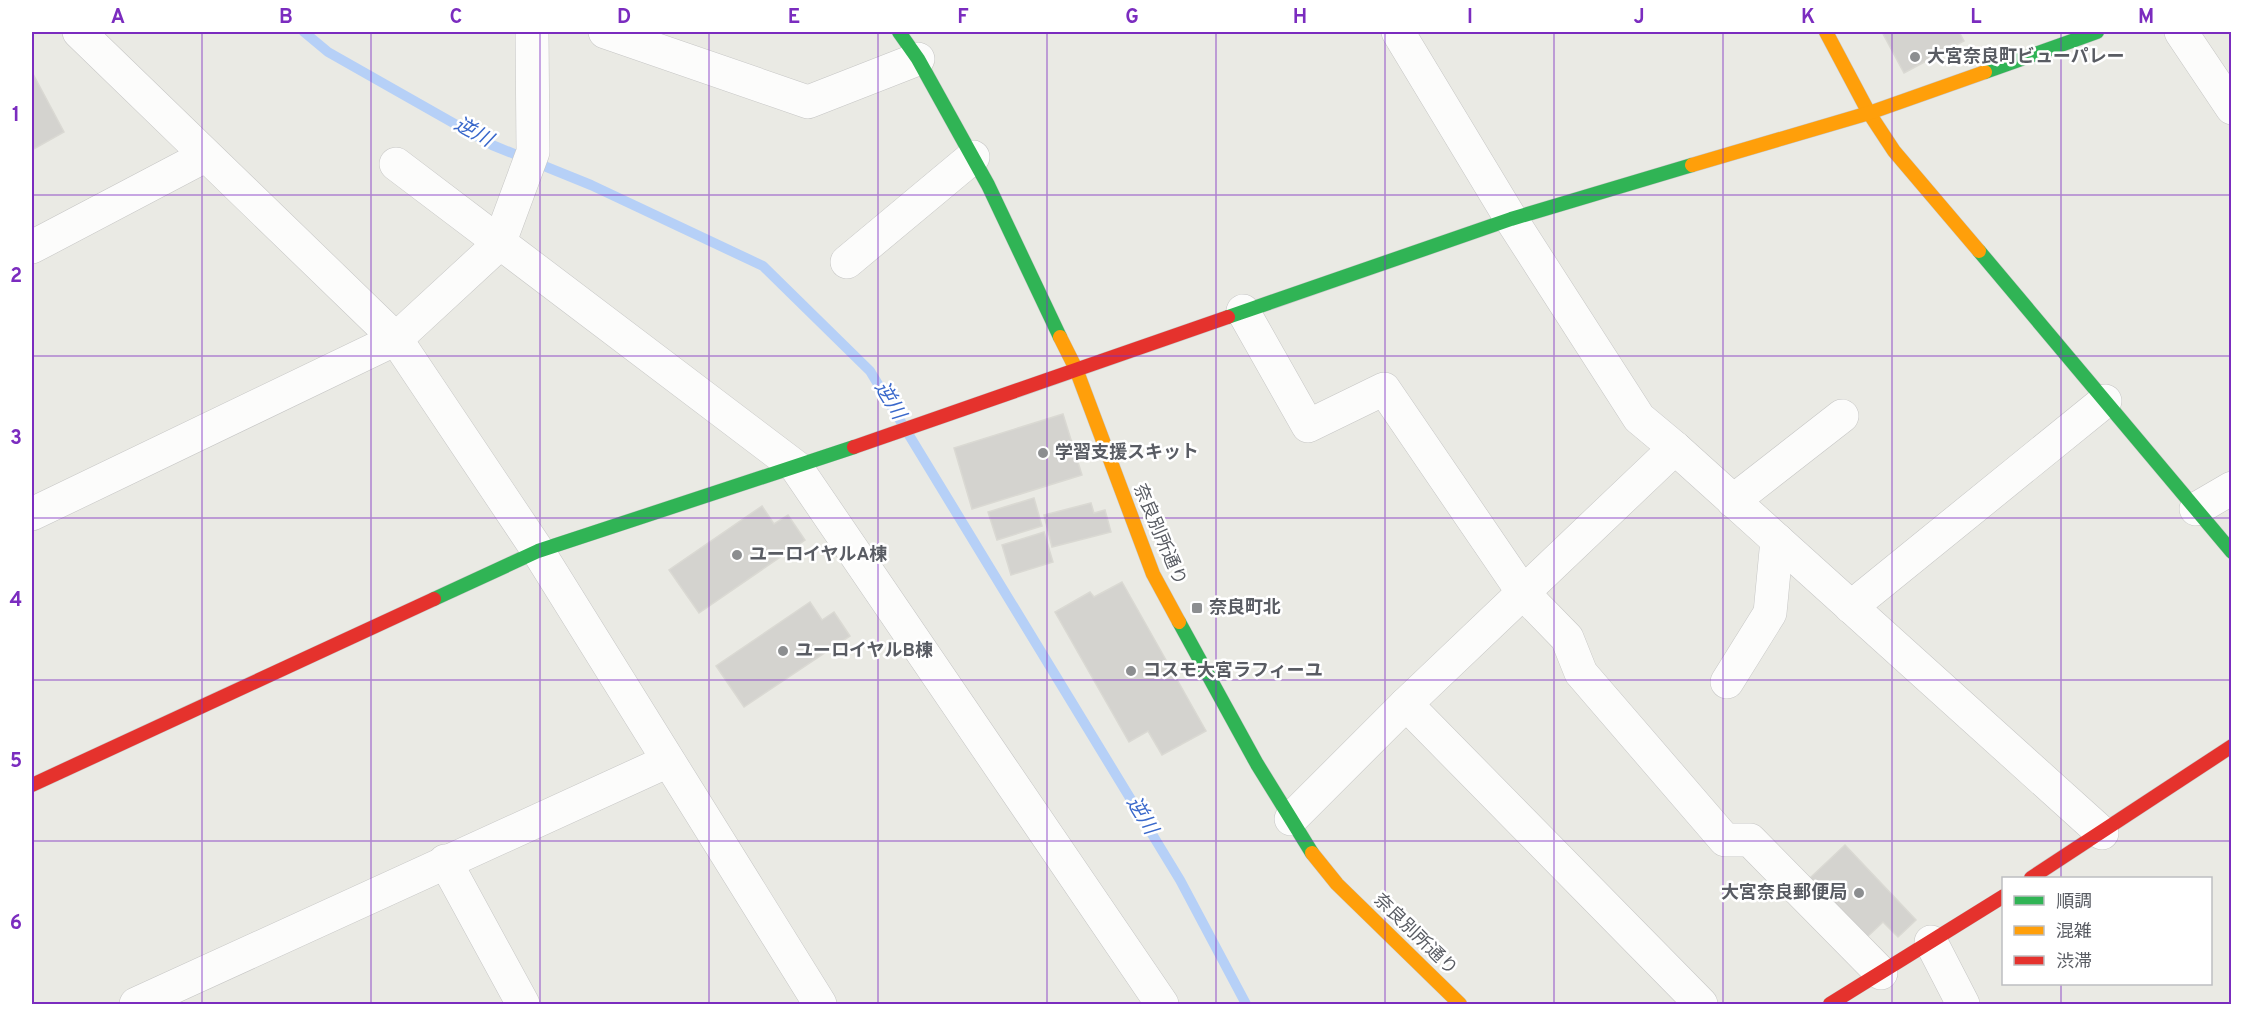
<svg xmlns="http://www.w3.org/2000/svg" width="2263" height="1036" viewBox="0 0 2263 1036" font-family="Overpass,'Noto Sans JP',sans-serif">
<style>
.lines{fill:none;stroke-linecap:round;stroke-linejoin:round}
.stream{stroke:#b6d0f7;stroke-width:10}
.building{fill:#d4d3cf;stroke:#dad9d3;stroke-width:1.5}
.street-casing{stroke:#c6c6c5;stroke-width:34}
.fast-casing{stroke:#c7c7c7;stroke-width:15}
.slow-casing{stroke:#c7c7c7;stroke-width:15}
.jam-casing{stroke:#c7c7c7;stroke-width:15}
.street{stroke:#fcfcfb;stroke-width:33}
.fast{stroke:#30b455;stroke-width:14}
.slow{stroke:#ff9f0a;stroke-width:14}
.jam{stroke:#e5322d;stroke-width:14}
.grid{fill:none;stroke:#7b2cbf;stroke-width:1.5;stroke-opacity:0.55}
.poi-dot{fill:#8c8e90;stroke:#fff;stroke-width:2}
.labels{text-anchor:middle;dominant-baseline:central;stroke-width:5;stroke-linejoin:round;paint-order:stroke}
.poi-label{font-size:18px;font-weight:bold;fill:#595c63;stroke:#fff;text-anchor:start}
.street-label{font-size:18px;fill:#595c63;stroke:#fff}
.water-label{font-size:20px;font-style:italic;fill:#3968cb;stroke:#fff}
.neatline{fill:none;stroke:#7b2cbf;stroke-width:2}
.grid-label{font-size:20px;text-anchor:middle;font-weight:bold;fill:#7b2cbf}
</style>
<rect width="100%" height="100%" fill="#eaeae4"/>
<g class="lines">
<polyline class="stream" points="304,32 328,52 492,145 591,185 763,266 870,371 1180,880 1246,1004"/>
</g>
<g class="building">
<polygon points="1882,32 1959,32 1964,41 1904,73"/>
<polygon points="32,72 64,132 32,150"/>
<polygon points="1063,414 1082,475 972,509 954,448"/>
<polygon points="1034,498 1042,526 997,540 988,512"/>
<polygon points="1091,503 1094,513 1105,510 1111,532 1052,547 1044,515"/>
<polygon points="762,506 774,524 788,515 805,540 699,613 669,570"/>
<polygon points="1044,532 1053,562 1011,575 1002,545"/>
<polygon points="1122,582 1206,731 1162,755 1148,731 1129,742 1055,612 1090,592 1094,597"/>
<polygon points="810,602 822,620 834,612 850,636 744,707 716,666"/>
<polygon points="1845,845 1916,920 1898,937 1883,922 1866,938 1810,878"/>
</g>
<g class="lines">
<g class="street-casing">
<g id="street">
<polyline points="79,32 396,339 538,551 820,1004"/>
<polyline points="605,32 808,102 918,59"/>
<polyline points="1398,32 1511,219 1639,418 1675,448 2102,833"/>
<polyline points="2181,32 2232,108"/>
<polyline points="396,164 796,467 1162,1004"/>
<polyline points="32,247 205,156"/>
<polyline points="847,262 973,157"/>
<polyline points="1243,311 1308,426 1384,389 1524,594 1567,638 1581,673 1725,840 1750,840 1881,973"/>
<polyline points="1733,501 1842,416"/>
<polyline points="2196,509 2232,488"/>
<polyline points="32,514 396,339 499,244 533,152 532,32"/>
<polyline points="1851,607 2105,401"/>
<polyline points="1727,682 1770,613 1777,540"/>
<polyline points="1406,704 1701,1004"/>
<polyline points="1291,819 1406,704 1675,448"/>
<polyline points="445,861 523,1004"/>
<polyline points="1931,942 1963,1004"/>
<polyline points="136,1004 668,761"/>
</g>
</g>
<g class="fast-casing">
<g id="fast">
<polyline points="899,32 918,59 988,185 1060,337"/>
<polyline points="1985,72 2097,32"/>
<polyline points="1979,251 2232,552"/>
<polyline points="1228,317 1511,219 1692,165"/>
<polyline points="434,599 538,551 854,447"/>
<polyline points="1179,622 1257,764 1312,853"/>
</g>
</g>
<g class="slow-casing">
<g id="slow">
<polyline points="1826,32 1869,113 1894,151 1979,251"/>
<polyline points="1692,165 1869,113 1985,72"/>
<polyline points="1060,337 1076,369 1153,574 1179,622"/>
<polyline points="1312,853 1337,884 1460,1004"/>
</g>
</g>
<g class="jam-casing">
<g id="jam">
<polyline points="854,447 1228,317"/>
<polyline points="32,785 434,599"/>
<polyline points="2031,878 2232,746"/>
<polyline points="1830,1004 2004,896"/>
</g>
</g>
<use href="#street" class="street"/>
<use href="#fast" class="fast"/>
<use href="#slow" class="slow"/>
<use href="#jam" class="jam"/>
</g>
<path class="grid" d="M202,32V1004M371,32V1004M540,32V1004M709,32V1004M878,32V1004M1047,32V1004M1216,32V1004M1385,32V1004M1554,32V1004M1723,32V1004M1892,32V1004M2061,32V878M32,195H2232M32,356H2232M32,518H2232M32,680H2232M32,841H2232M2061,984V1004"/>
<g class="poi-dot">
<circle cx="1915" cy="57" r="6"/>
<circle cx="1043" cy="453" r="6"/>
<circle cx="737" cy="555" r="6"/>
<rect x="1191" y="602" width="12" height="12" rx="3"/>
<circle cx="783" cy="651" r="6"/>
<circle cx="1131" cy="671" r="6"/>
<circle cx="1859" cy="893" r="6"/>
</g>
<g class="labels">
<g class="poi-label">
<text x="1927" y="57">大宮奈良町ビューパレー</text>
<text x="1055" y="453">学習支援スキット</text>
<text x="749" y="555">ユーロイヤルA棟</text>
<text x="1209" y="608">奈良町北</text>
<text x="795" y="651">ユーロイヤルB棟</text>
<text x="1143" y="671">コスモ大宮ラフィーユ</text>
<text x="1847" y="893" text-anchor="end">大宮奈良郵便局</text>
</g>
<g class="street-label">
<text transform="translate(1159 535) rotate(67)">奈良別所通り</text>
<text transform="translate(1415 935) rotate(44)">奈良別所通り</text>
</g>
<g class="water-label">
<text transform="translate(473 133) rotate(29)">逆川</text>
<text transform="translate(889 401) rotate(59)">逆川</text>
<text transform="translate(1141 816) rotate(59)">逆川</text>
</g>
</g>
<rect width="2263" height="1036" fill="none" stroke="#ffffff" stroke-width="66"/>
<rect x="2002" y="877" width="210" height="108" fill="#ffffff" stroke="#bdbec1" stroke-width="1.5"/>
<rect x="2014" y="896" width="30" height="9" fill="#30b455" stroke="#bdbec1" stroke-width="1.5"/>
<text x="2056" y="907" font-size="18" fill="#595c63">順調</text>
<rect x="2014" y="926" width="30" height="9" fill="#ff9f0a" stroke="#bdbec1" stroke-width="1.5"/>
<text x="2056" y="937" font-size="18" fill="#595c63">混雑</text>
<rect x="2014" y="956" width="30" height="9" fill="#e5322d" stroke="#bdbec1" stroke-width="1.5"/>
<text x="2056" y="967" font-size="18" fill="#595c63">渋滞</text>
<rect x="33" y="33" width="2197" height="970" class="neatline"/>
<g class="grid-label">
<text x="118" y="23">A</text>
<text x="286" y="23">B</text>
<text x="456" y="23">C</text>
<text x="624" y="23">D</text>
<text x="794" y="23">E</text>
<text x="963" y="23">F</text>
<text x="1132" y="23">G</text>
<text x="1300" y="23">H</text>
<text x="1470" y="23">I</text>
<text x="1639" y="23">J</text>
<text x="1808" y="23">K</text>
<text x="1976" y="23">L</text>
<text x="2146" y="23">M</text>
<text x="16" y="121">1</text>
<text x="16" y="282">2</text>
<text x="16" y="444">3</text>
<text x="16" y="606">4</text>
<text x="16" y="767">5</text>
<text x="16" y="929">6</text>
</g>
</svg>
